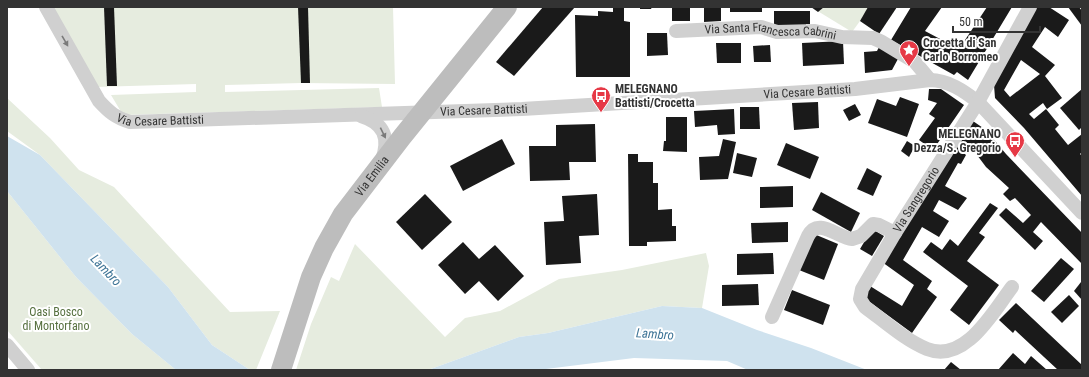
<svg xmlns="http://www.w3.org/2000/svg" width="1089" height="377" viewBox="0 0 1089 377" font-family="'Roboto Condensed',sans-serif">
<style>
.green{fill:#e6ecdf}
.water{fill:#cfe2ee}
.building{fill:#1a1a1a;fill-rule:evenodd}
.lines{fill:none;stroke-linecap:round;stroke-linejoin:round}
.street{stroke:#d0d0d0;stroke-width:14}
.secondary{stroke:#bdbdbd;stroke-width:20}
.oneway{fill:#7a7a7a}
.labels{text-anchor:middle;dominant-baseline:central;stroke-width:4;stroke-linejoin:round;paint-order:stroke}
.street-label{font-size:12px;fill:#333;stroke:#fff}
.poi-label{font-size:12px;font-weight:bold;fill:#333;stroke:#fff;text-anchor:start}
.park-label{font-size:12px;fill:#56703f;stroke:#fff}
.water-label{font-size:13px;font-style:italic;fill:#3f7597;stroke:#fff}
</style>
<rect width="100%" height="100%" fill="#fff"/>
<g class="green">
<polygon points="52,7 393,7 395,84 301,83 225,85 225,92 379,88 382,107 123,115 111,95 196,92 196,84 96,87"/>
<polygon points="811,7 897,7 879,34 860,21 852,32"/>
<polygon points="7,98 50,138 79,170 114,187 230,312 280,311 256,370 250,370 212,345 168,287 40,155 7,131"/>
<polygon points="7,191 76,277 132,334 176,370 42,370 7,330"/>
<polygon points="355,244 445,337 465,318 500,311 559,279 622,270 706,253 709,266 702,308 662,306 548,333 519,337 428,370 296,370 311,324 331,277 339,281"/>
</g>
<g class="water">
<polygon points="7,136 40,155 168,287 212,345 250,370 176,370 132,334 76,277 7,191"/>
<polygon points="662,306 702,308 757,330 811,348 867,370 748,370 727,361 634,358 538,370 428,370 519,337 548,333"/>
</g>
<g class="building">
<polygon points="104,7 114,7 117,86 107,86"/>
<polygon points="298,7 308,7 310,83 301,83"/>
<polygon points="543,7 575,7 514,76 496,62"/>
<polygon points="613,7 624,7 624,21 630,22 630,77 576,77 575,15 598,16 598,11 613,12"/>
<polygon points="640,7 652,7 651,9 640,9"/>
<rect x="672" y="7" width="18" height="14"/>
<polygon points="704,7 721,7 721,21 704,22"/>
<rect x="730" y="7" width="32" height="5"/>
<polygon points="811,7 824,7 818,12"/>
<polygon points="868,7 897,7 879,34 860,21"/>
<polygon points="911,7 942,7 925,31 959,49 987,7 1012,7 968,80 957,72 954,75 891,40"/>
<path d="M1035,7H1049L1069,20L1058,37L1045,27L1032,47L1055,65L1045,76L1062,98L1047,109L1043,103L1029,114L1034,119L1046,109L1059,125L1055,129L1068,145L1082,134V152L1080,154L1082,156V196L1024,128L995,98L994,85ZM1021,60L1040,74L1010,97L1004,90Z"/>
<polygon points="1068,7 1079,7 1082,11 1082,26"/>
<polygon points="774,11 810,11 810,24 806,24 806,27 774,27"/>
<polygon points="647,33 667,33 668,55 647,56"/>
<polygon points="843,41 844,64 803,66 802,43"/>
<polygon points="716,43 741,43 741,63 717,63"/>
<polygon points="770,45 771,62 754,62 753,46"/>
<polygon points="879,47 899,57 892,70 865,73 864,52 877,51"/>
<polygon points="929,89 941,89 964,105 933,150 919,140 935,118 929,114 937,103 928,100"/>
<polygon points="1082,89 1082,127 1079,130 1060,108"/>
<polygon points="900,97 919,104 907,137 868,123 877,99 896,106"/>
<polygon points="818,102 819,128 794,130 792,103"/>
<polygon points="855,104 861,115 849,121 843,110"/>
<polygon points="740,107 759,107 760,129 740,129"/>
<polygon points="734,109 735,134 718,135 717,125 695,127 694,111"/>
<polygon points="666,117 687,117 687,152 663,151 664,141 666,141"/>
<polygon points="970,119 986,130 1006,154 1082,233 1082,264 1041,222 1033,232 1043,241 1035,250 999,215 1006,208 1023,223 1031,215 1015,198 1010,201 1003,194 1009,188 986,167 971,147 969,152 955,143"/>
<polygon points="595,124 596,162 569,162 570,180 530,181 529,146 556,146 556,125"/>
<polygon points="502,139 515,164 463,191 450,166"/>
<polygon points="723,139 736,142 728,179 700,180 699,157 719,156"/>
<polygon points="907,141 915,146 909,157 901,151"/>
<polygon points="786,143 819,157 810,179 777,165"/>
<polygon points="955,145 966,155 961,164 958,163 945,186 967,198 958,210 939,200 933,211 949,221 939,237 922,227 903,260 932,281 927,289 937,297 912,333 863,297 870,286 902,306 914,285 882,262"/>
<polygon points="737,153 757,158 752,177 733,173"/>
<polygon points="628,154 638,154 638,162 653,162 653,183 658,183 658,210 672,209 672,226 676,226 676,241 647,242 647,246 629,246"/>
<polygon points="867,168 882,176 873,196 857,189"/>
<polygon points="793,186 793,207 760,208 760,187"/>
<polygon points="821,192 860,213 851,232 812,210"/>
<polygon points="425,194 452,222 422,250 396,222"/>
<polygon points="597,194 599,235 579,236 581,263 546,265 544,222 564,221 562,196"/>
<polygon points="990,203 998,208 979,233 985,237 967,261 999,285 969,325 950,310 968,286 923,252 931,242 942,250 950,239 958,246"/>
<polygon points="788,222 788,242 752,243 751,223"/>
<polygon points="872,229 884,236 872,256 860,249"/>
<polygon points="814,234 838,244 824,280 799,270"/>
<polygon points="463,242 479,259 495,245 524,276 498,301 479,281 465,294 438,265"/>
<polygon points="773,253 774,274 737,275 737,254"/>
<polygon points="1061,258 1074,269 1044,302 1031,291"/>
<polygon points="1081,282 1082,283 1082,300 1074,291"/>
<polygon points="758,284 759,305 722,306 722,285"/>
<polygon points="792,290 830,305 823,325 784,310"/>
<polygon points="1069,295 1079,306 1062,323 1051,312"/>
<polygon points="1016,303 1082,365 1082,370 1058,370 1015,330 1013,333 999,320"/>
<polygon points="1013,353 1025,364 1031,356 1047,370 998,370"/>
<polygon points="951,362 961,370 944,370"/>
</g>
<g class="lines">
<g class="street">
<path id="s1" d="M46,7L99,101C109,112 116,118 130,122L522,109L855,89L930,80C948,80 964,91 978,102L1082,213"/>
<path id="s2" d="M676,31L761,27L777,32L815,31L842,37L873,38L882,42L915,62L930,80"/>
<path d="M361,116C384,123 390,138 382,160"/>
<path id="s3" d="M1012,287C993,312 965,364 927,349C905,340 884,321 865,307L860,299L862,289L895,233L978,102L1030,7"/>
<path d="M772,317L808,236C818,216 838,238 852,239L861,236L873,224L879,225L895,233"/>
<polyline points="7,345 28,370"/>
</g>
<path class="secondary" id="s4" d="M281,370L311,277L324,248L343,214L402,137L507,7"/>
</g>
<defs><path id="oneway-solid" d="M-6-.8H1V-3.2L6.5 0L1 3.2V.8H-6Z"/></defs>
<g class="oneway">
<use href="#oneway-solid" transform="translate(65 41) rotate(60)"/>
<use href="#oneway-solid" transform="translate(383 133) rotate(64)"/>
</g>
<defs>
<g id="sight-pin" transform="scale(1)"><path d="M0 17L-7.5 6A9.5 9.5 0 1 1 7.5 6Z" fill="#e63946" stroke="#fff"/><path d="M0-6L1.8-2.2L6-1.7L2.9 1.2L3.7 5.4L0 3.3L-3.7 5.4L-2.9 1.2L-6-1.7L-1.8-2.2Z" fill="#fff"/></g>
<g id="bus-pin" transform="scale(1)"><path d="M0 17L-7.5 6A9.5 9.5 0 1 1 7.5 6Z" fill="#e63946" stroke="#fff"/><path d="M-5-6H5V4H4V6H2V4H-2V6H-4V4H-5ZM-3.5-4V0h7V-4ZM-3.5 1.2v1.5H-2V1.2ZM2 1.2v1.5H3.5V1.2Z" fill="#fff"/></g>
</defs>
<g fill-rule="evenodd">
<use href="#sight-pin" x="909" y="50"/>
<use href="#bus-pin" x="601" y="96"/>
<use href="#bus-pin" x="1015" y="141"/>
</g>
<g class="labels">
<g class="street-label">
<text stroke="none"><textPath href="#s2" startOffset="95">Via Santa Francesca Cabrini</textPath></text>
<text stroke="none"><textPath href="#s1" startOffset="824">Via Cesare Battisti</textPath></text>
<text stroke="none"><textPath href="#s1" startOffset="500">Via Cesare Battisti</textPath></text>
<text stroke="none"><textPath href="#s1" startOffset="176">Via Cesare Battisti</textPath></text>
<text stroke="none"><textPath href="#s4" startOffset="216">Via Emilia</textPath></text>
<text stroke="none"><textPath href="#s3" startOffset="313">Via Sangregorio</textPath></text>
</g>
<g class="poi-label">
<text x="923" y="43">Crocetta di San<tspan x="923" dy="14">Carlo Borromeo</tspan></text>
<text x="615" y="89">MELEGNANO<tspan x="615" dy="14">Battisti/Crocetta</tspan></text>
<text x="1001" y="134" text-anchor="end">MELEGNANO<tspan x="1001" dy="14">Dezza/S. Gregorio</tspan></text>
</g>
<g class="park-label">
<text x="56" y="312">Oasi Bosco<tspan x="56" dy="14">di Montorfano</tspan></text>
</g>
<g class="water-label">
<text transform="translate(106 270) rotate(46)">Lambro</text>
<text transform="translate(655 334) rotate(4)">Lambro</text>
</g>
</g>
<rect width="1089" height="377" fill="none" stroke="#333333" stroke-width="16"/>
<path d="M953 26v6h87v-6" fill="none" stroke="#333333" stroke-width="2"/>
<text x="959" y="26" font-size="12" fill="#333333" stroke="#ffffff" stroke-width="3" paint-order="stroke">50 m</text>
</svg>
